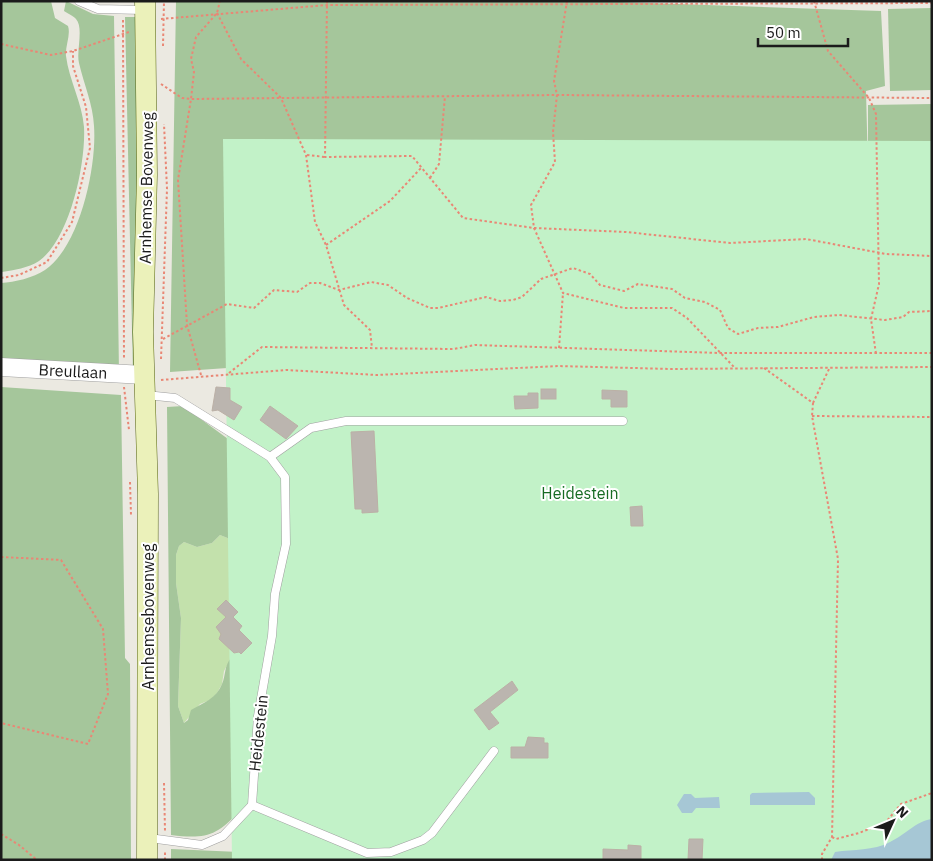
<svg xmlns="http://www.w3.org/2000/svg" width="933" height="861" viewBox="0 0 933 861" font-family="'IBM Plex Sans',sans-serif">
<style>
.grass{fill:#c3e1ac}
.forest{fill:#a5c69b}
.park{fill:#c2f2c8}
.water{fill:#a6c7d5}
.building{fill:#bbb5af;stroke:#bbb0a6}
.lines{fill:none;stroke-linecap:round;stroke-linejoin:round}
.service-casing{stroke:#9f9f9f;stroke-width:9}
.tertiary-casing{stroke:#9f9f9f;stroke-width:19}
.secondary-casing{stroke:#566410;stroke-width:21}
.path{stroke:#e98775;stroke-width:2;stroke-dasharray:2.5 2.5;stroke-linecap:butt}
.service{stroke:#fff;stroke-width:8}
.tertiary{stroke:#fff;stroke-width:18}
.secondary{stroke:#ebf1ba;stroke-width:20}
.labels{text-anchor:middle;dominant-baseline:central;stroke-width:4;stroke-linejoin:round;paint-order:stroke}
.street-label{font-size:16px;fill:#1b1b1b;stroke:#fff}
.park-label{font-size:16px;fill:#176b23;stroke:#fff}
</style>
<rect width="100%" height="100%" fill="#ebe9e1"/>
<polygon class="grass" points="220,535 230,539 246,631 224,671 222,684 217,693 210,700 200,704 184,723 178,706 181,618 176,583 176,555 179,546 184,542 197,547 212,543"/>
<g class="forest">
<path d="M1,1H51L55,18L68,26C71,35 65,46 66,56C69,80 82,102 84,127C86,163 70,239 39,261C28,268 14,270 2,272Z"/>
<path d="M66,1L93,14L114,16L119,373L1,366V283C15,282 33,278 45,270C80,246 97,166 94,126C93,104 84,85 79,63C76,51 84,28 76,19C74,16 68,14 64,11Z"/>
<polygon points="176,1 592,1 881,11 885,86 866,91 868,169 868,105 932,104 932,355 286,364 170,372"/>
<polygon points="932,8 932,90 890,91 888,9"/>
<polygon points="125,17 135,17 141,372 133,374"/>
<polygon points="1,387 121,395 125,658 130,664 131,860 1,860"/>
<path d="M183,406L269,469L230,539L220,535L212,543L197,547L184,542L179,546L176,555V583L181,618L178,706L184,723L188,720L191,710C203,703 217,698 222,684C226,675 224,666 231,658L238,812C217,837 203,839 171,835L167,407Z"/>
<polygon points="171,849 260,853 309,860 171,860"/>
</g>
<polygon class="park" points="223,139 932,141 932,860 232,860"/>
<g class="water">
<polygon points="809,792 815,798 815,805 750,805 750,795 752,793"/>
<polygon points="684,794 691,794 695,798 719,797 720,808 696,808 692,813 682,813 677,805"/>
<path d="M932,819V860H831L835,852C854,849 873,851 890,842C905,835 916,821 932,819Z"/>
</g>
<g class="building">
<polygon points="216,387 230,388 230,400 242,407 234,420 218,410 212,411"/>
<rect x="541" y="389" width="15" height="10"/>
<polygon points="602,390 627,391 627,407 611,407 611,399 602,399"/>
<polygon points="528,393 538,393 538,408 515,409 514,396 528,396"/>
<polygon points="270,406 298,426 286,439 260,420"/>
<polygon points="374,431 378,512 362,513 362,509 355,509 351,432"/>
<polygon points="642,506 643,526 631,526 630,507"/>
<polygon points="226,600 238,612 233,617 242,626 239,630 252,643 241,654 239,652 234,653 219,639 221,634 216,627 226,617 217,609"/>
<polygon points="512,681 518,690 490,712 499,723 489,730 474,710"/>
<polygon points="528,737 544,738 544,743 548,743 548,758 511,758 511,747 525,747"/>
<polygon points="689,839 703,839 702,860 688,860"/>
<polygon points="628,845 641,846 641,860 603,860 603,849 628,850"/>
</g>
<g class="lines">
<g class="service-casing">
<g id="service">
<polyline points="79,1 98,9 143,10"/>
<polyline points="146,395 175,398 270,457 285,477 286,544 275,594 272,636 258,716 252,805 223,836 202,845 149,838"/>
<polyline points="270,457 311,428 346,421 623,421"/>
<polyline points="252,805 367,853 391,852 423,840 432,833 494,751"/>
</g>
</g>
<g class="tertiary-casing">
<polyline id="tertiary" points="1,367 144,375"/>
</g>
<g class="secondary-casing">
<polyline id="secondary" points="145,1 147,175 143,332 148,494 147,860"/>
</g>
<g class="path">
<polyline points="327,1 325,157 412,156 463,218 534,228 626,232 730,243 806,239 886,254 932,256"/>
<polyline points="567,1 554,81 557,95 553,132 555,162 531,205 534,228 563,293 624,308 672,308 687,318 734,367"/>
<polyline points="814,1 828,51 869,98 876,114 879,284 871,319 876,354"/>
<polyline points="217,13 241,59 281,98 306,155 315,222 326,245 344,305 370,330 372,348"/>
<polyline points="161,19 327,5 932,3"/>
<polyline points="123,20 124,360"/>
<polyline points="1,44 51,55 73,51 129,32"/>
<polyline points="163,46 164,1"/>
<polyline points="161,84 182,98 191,99 557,95 932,98"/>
<polyline points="307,155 325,157"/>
<polyline points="430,178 439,164 445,96"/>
<polyline points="326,245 390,201 421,168"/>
<polyline points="1,278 19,275 47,262 72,222 90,148 86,107 73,66 73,51"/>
<polyline points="163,339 227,304 254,308 274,290 297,292 310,283 320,283 339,290 371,282 388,285 407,298 430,308 438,308 486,297 500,301 513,300 522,297 541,279 573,268 590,274 600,285 624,291 638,284 672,289 685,298 705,302 720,310 728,328 738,334 758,328 778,327 814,317 839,315 885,320 903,317 909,312 932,311"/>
<polyline points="559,348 563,293"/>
<polyline points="161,359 167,189 164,124"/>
<polyline points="764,368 813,403 812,416 838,559 832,837 822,854 822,860"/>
<polyline points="229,373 262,347 454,349 475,345 720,353 932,353"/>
<polyline points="201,375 187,325 178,180 191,99 194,72 191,59 196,37 217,13 220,1"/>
<polyline points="161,380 286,370 377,375 558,366 671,369 932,367"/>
<polyline points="124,387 129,430"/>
<polyline points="813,403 829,369"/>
<polyline points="812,416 932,417"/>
<polyline points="130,482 131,515"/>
<polyline points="1,557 61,560 103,629 108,694 88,744 1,723"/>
<polyline points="164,783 165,831"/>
<polyline points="1,834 19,845 37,860"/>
<polyline points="832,837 836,839 859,833 886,822 901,804 932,793"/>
<polyline points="165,860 165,851"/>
</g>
<use href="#service" class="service"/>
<use href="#tertiary" class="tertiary"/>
<use href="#secondary" class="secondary"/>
</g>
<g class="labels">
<g class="street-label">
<text transform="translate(146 188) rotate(-89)">Arnhemse Bovenweg</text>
<text transform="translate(73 371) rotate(3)">Breullaan</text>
<text transform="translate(148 617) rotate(-90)">Arnhemsebovenweg</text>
<text transform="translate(258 733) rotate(-84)">Heidestein</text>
</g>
<g class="park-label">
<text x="580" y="493">Heidestein</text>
</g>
</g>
<rect width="933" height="861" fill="none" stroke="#1b1b1b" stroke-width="5"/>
<g transform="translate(893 821) rotate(46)" stroke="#ffffff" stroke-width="4" paint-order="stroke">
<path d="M0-4L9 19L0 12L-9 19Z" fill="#1b1b1b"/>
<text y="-8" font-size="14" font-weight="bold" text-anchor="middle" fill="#1b1b1b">N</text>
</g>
<path d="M758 38v8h90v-8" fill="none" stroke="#1b1b1b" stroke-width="2.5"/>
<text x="766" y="38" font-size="15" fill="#1b1b1b" stroke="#ffffff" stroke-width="4" paint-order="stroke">50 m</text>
</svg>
